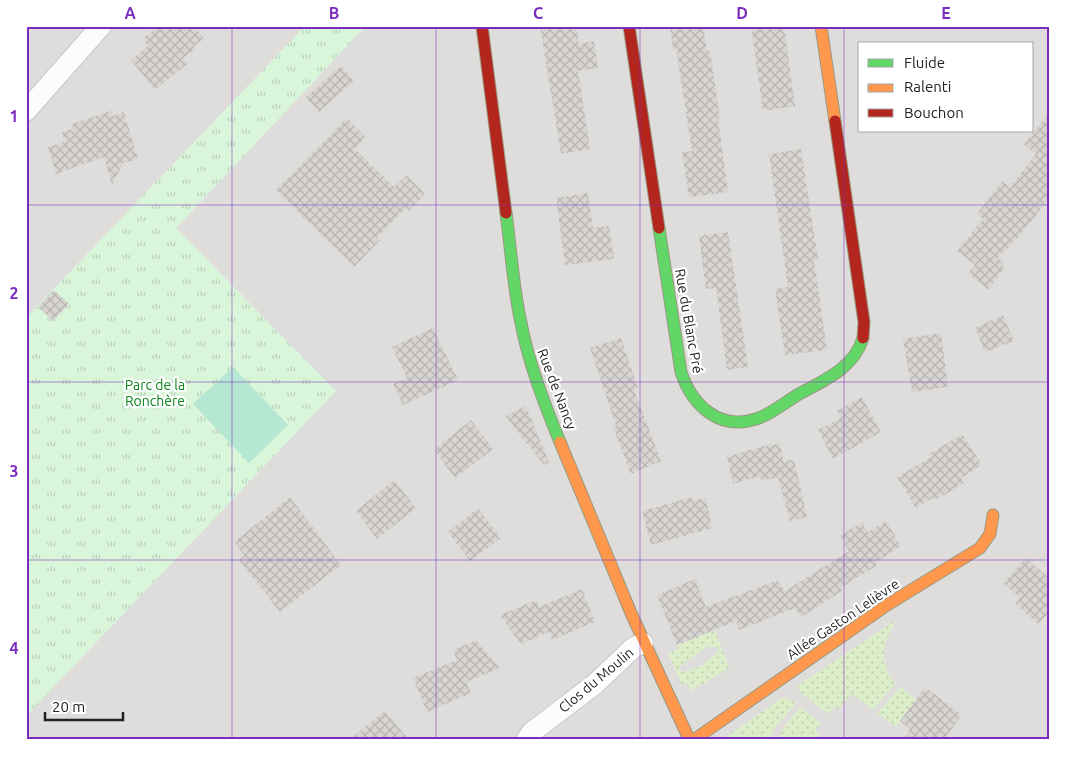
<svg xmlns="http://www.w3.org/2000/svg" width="1076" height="765" viewBox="0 0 1076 765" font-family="Ubuntu,sans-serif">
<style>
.residential{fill:#dfdddb;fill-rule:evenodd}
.religious{fill:#dedddb}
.grass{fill:url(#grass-dots);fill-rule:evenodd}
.park{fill:url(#park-tufts)}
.pitch{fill:#b5e7d3}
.building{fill:url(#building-cross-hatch)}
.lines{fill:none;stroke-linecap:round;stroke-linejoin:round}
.street-casing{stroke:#c8c8c6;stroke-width:22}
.fast-casing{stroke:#989a81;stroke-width:13}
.slow-casing{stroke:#989a81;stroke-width:13}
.jam-casing{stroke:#989a81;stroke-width:13}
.street{stroke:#fdfcfc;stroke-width:20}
.fast{stroke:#63d668;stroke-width:11}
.slow{stroke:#ff974d;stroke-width:11}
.jam{stroke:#b3261e;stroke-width:11}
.grid{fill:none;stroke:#7b2cbf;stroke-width:1;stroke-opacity:0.55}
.labels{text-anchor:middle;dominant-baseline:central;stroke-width:4.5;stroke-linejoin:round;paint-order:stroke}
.street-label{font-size:14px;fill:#212121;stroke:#fff}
.park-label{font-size:14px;fill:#0a8517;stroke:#fff}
.neatline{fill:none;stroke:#7b2cbf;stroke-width:2}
.grid-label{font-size:16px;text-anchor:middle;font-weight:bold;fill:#7b2cbf}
</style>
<defs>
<pattern id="grass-dots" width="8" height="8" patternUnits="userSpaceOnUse" patternTransform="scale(1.25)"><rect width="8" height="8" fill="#dcedc9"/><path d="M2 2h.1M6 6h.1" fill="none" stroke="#bccbac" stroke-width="1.8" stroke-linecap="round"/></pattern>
<pattern id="park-tufts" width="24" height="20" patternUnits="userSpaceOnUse" patternTransform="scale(1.25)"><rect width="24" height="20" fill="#d9f5da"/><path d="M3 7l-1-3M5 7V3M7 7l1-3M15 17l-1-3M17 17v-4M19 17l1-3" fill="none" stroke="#bad2bb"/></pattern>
<pattern id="building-cross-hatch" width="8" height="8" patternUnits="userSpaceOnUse" patternTransform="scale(1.25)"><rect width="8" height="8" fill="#d7d4d1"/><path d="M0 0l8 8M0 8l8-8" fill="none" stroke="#b8b6b3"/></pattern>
</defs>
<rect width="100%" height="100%" fill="#f0eeea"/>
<path class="residential" d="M26,26H1050V739H26ZM860,44H1032V131H860Z"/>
<g class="religious">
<polygon points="385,26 448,26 449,36 420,63"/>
<polygon points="962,582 1050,662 1050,694 1014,739 967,739 957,731 967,717 925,687 916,700 894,681 886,668 884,653 887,638 894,626 902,618"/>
<polygon points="729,668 737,687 699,709 690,691"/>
</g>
<g class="grass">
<path d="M896,620C894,627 890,632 887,638C881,654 884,672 896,683L873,710L852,694L838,710L834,707L828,714L800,692L797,686Z"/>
<path d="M715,630L729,668L691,691L687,682L682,685L668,653L679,649L677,645ZM707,647H717L719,651L703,665L683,672L680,670V666Z"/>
<polygon points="901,687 916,700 896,727 877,713"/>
<polygon points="783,697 796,703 772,732 771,739 730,739 728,736"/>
<polygon points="800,707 821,723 815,730 820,734 816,739 777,739 786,724"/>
</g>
<polygon class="park" points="305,26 366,26 176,228 336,391 26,716 26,318"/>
<polygon class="pitch" points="233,367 288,425 249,463 193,404"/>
<g class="building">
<polygon points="158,26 194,26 204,38 193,47 195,49 183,58 187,64 155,90 131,60 148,46 142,39"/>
<polygon points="540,26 576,26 579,44 594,41 598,68 578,71 590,149 561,154"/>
<polygon points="670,26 703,26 707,51 710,51 720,118 718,119 728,192 689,197 682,152 692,151 676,49 673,49"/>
<polygon points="751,26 784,26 795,106 763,111"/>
<polygon points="341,66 354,81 319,112 306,97"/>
<polygon points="111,111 113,116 124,112 138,159 123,163 112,185 104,157 56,174 48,147 65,142 62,132 73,129 72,124"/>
<polygon points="1050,112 1050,197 1020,235 998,258 1003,263 1003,270 988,290 968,273 975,265 957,251 983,219 977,214 1002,181 1010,187 1036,154 1024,144"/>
<polygon points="347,118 366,137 355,149 394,187 406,175 425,194 409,211 406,208 377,238 380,240 354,267 276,190"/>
<polygon points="801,149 818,260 814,260 827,350 785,355 775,289 788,287 769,154"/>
<polygon points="588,193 593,228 609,226 614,259 565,265 556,198"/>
<polygon points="728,232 748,367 727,370 716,288 706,289 699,236"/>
<polygon points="54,290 69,304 53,321 38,307"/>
<polygon points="1003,315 1014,341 985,352 975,328"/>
<polygon points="433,328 458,380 403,405 393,384 407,378 392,347"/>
<polygon points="941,333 948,387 912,392 903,339"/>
<polygon points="621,338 638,388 634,390 661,461 631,474 613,427 616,426 590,348"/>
<polygon points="862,397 881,432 833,459 818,430 841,418 837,411"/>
<polygon points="526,406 549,462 544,465 505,416"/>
<polygon points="471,420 493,449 455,478 434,450"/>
<polygon points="962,434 982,465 961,478 964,483 936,500 934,497 916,508 897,477 930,458 928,455"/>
<polygon points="780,443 784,462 794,459 807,517 790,521 778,477 761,481 760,476 733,484 727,457 771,444 771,446"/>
<polygon points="394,480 416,508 377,539 356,511"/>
<polygon points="290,497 341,565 280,612 239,560 244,555 234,542"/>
<polygon points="692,497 693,501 706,498 712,528 651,545 642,511"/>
<polygon points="478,508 501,538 470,561 448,532"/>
<polygon points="886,521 901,546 876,562 876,566 840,588 842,591 801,617 795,608 739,630 736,621 677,645 657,595 695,579 706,607 778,580 785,591 849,551 840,536 862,522 868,532"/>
<polygon points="1026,558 1050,579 1050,611 1038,624 1015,604 1020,598 1003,583"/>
<polygon points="582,589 595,622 552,640 549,632 521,644 500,615 536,600 539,607"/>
<polygon points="476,640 500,668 466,682 471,693 427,712 413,678 457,660 453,650"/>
<polygon points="925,687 962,715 944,739 904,739 910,729 900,721"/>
<polygon points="385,711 408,739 350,739"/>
</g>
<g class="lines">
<g class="street-casing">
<g id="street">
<polyline points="26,111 101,26"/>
<polyline points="527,739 532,732 595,684 633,648 643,643"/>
</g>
</g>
<g class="fast-casing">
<g id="fast">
<path d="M506,213C511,249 513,287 521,323C529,364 544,403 560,442"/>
<path d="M659,228L681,372C692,405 719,431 756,419C772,414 785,402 799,394C825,380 854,368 863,338"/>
</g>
</g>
<g class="slow-casing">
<g id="slow">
<polyline points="821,26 835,121"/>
<polyline points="560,442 631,613 689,739"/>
<polyline points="695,739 887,605 980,548 990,534 993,515"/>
</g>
</g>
<g class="jam-casing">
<g id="jam">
<polyline points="482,26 506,213"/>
<polyline points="629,26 659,228"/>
<polyline points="835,121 864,322 863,338"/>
</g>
</g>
<use href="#street" class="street"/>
<use href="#fast" class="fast"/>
<use href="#slow" class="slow"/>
<use href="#jam" class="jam"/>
</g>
<path class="grid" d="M232,26V739M436,26V739M640,26V739M844,26V739M26,205H1050M26,382H1050M26,560H1050"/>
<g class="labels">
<g class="street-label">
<text transform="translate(689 321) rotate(80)">Rue du Blanc Pré</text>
<text transform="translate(557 389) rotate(69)">Rue de Nancy</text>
<text transform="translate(843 619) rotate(-34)">Allée Gaston Lelièvre</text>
<text transform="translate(596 680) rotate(-40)">Clos du Moulin</text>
</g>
<g class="park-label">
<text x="155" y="385">Parc de la<tspan x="155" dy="16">Ronchère</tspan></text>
</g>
</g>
<rect width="1076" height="765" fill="none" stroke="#ffffff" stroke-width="55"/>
<rect x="858" y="42" width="175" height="90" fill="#ffffff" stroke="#a6a6a6"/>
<rect x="868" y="59" width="25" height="8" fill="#63d668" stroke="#a6a6a6"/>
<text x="904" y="68" font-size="15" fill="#212121">Fluide</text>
<rect x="868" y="84" width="25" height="8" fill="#ff974d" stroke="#a6a6a6"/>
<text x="904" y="92" font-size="15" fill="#212121">Ralenti</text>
<rect x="868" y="109" width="25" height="8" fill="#b3261e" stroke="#a6a6a6"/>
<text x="904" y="118" font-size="15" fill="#212121">Bouchon</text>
<path d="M45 712v8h78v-8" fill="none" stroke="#212121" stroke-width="2.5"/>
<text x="52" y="712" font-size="15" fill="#212121" stroke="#ffffff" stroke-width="4" paint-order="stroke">20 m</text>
<rect x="28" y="28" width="1020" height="710" class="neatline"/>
<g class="grid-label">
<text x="130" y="19">A</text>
<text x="334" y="19">B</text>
<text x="538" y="19">C</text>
<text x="742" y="19">D</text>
<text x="946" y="19">E</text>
<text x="14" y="122">1</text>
<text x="14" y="299">2</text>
<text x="14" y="477">3</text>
<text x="14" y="654">4</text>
</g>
</svg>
